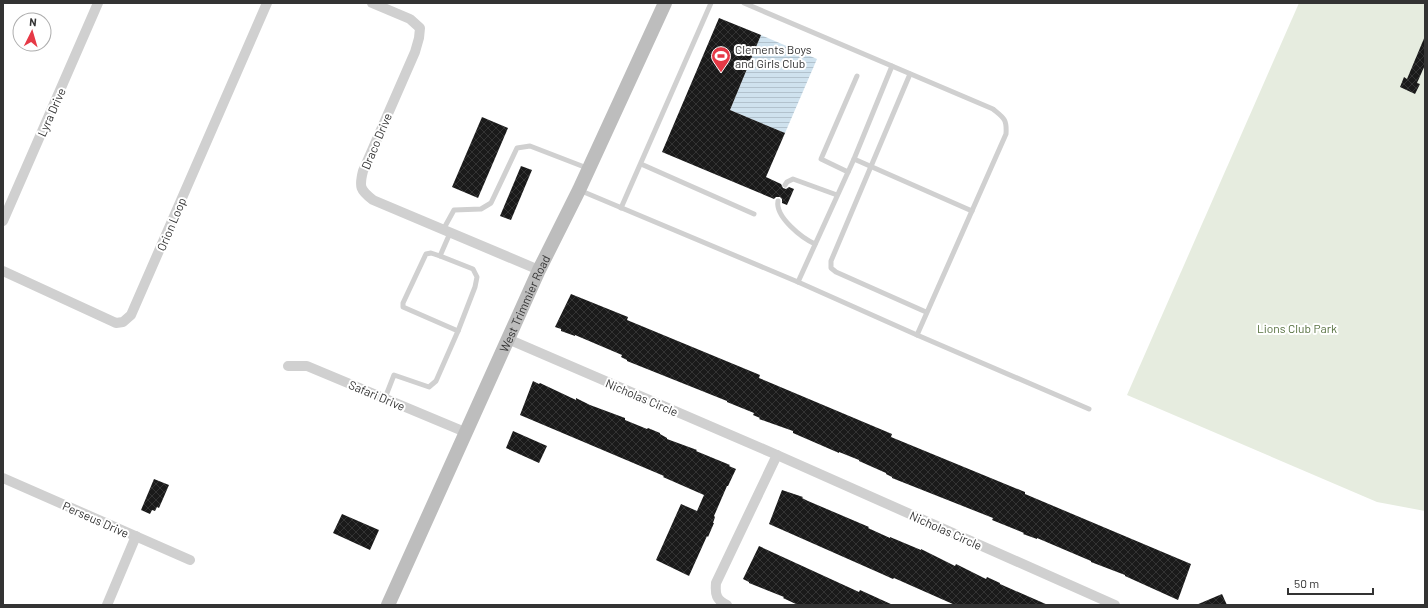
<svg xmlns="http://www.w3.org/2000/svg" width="1428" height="608" viewBox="0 0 1428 608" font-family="Barlow,sans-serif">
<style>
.green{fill:#e6ecdf}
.water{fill:url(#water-rules)}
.building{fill:url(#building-cross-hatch)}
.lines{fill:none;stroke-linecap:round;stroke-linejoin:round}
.lane{stroke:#d0d0d0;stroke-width:5}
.street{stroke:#d0d0d0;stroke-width:10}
.secondary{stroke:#bdbdbd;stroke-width:14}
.labels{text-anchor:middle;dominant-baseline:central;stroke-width:4;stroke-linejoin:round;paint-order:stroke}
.poi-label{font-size:12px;fill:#333;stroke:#fff;text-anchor:start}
.street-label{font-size:12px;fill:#333;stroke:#fff}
.park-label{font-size:12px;fill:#56703f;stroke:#fff}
</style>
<defs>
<pattern id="water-rules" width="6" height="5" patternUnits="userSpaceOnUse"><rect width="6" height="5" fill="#cfe2ee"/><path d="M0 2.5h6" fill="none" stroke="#b2c2cd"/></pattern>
<pattern id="building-cross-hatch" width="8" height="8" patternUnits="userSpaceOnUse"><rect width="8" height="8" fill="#1a1a1a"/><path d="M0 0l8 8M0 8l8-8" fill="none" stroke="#333"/></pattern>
</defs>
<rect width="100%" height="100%" fill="#fff"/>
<polygon class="green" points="1299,3 1425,3 1425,511 1377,502 1127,395"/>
<polygon class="water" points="761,35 817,59 785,133 730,110"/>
<g class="building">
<polygon points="719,18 761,35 730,110 785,133 766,177 781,184 783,188 786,189 789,187 794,189 787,205 782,203 782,199 780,197 776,197 774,199 662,152"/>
<polygon points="1425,36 1425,65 1417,83 1420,84 1415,94 1400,87 1404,77 1407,79"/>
<polygon points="482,117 508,128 478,198 452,187"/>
<polygon points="521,166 532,170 511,220 500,216"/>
<polygon points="571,294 628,317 627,320 760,375 759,378 892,434 891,437 1025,492 1025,494 1191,564 1178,600 1125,576 1125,575 1091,562 1091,561 1037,538 1037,539 1023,534 1024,533 992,520 993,518 892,478 892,477 886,474 886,473 859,461 859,460 839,452 839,453 793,433 793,431 759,419 760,418 753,415 754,413 727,402 727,401 627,361 627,360 621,357 622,355 575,335 575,336 561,331 561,329 555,327"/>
<polygon points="533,381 539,384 540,383 576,400 576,398 590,405 625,418 625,420 647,429 648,428 660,433 660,434 667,438 667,439 697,450 696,451 730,465 729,466 736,469 728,486 727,486 714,516 715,517 713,523 714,523 708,537 707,536 689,576 656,560 681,504 697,511 704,495 663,477 664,476 520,415"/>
<polygon points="513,431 547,446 539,463 506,448"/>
<polygon points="154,479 169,485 159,508 157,507 155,511 152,510 150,514 141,510"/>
<polygon points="782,490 803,497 802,498 808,501 869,527 868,528 890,538 890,537 921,550 921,549 955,566 956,564 986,579 987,577 1000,583 1000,584 1048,605 955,605 894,578 893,579 882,574 769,524"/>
<polygon points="342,514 379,530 370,550 333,533"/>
<polygon points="759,546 859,592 860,590 893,605 798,605 783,598 784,597 749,583 749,582 743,579"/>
<polygon points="1222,594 1227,605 1196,605"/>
</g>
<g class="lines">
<g class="lane">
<path d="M744,3L993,109C1004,118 1007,119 1006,134L917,335"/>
<polyline points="910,74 831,261 831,268 836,272 926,312"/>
<polyline points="854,159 972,211"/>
<polyline points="641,164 754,214"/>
<polyline points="848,172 821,159 857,76"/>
<polyline points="785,185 787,182 793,179 837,195"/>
<polyline points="579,190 798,282 917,335 1089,409"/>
<path d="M778,201C775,217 802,238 815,244"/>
<polyline points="621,208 711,3"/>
<polyline points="443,230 454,210 481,209 491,203 517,148 530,146 587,168"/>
<polyline points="450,233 440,256 431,253 426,254 403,303 403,307 458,331"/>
<polyline points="798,282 854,159 892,66"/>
<polyline points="385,398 394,375 429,387 436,381 458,331 475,287 477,277 473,269 440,256"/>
</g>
<g class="street">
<path d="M372,3L410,19L420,28L419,38L415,52L363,171C359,187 360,190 373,200L539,270"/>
<polyline points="3,221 98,3"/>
<polyline points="3,271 116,323 123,322 131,315 267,3"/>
<polyline points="508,339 777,455 1115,605"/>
<polyline points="288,366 307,366 465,432"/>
<polyline points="3,478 190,560"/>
<polyline points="107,605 136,536"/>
<path d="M727,605C716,600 715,594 716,583L777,455"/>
</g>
<path class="secondary" id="s1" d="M388,605L508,339L539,270L579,190L665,3"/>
</g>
<defs>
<g id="stadium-pin" transform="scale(1)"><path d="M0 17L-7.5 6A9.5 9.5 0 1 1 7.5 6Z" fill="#e63946" stroke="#fff"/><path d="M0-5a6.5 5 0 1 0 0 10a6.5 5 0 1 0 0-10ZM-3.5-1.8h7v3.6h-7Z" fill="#fff"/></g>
</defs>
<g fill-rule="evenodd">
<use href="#stadium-pin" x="721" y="56"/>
</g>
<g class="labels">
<g class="poi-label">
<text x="735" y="49">Clements Boys<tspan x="735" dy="14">and Girls Club</tspan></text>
</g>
<g class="street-label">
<text transform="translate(51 112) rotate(-66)">Lyra Drive</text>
<text transform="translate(376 141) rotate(-67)">Draco Drive</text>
<text transform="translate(171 224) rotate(-67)">Orion Loop</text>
<text stroke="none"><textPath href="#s1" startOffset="331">West Trimmier Road</textPath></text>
<text transform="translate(377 395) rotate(23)">Safari Drive</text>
<text transform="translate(642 397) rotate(23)">Nicholas Circle</text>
<text transform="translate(96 519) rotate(24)">Perseus Drive</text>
<text transform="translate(946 530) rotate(24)">Nicholas Circle</text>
</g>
<g class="park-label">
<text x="1297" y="328">Lions Club Park</text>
</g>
</g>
<rect width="1428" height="608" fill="none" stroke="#333333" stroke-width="8"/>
<g transform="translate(32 32) rotate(5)"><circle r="19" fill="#ffffff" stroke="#adadad"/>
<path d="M0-3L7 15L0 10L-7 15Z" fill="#e63946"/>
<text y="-6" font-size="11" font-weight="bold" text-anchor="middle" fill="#333333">N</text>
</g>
<path d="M1288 588v6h85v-6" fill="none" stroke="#333333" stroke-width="2"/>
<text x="1294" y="588" font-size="12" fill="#333333" stroke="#ffffff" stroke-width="3" paint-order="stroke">50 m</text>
</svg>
